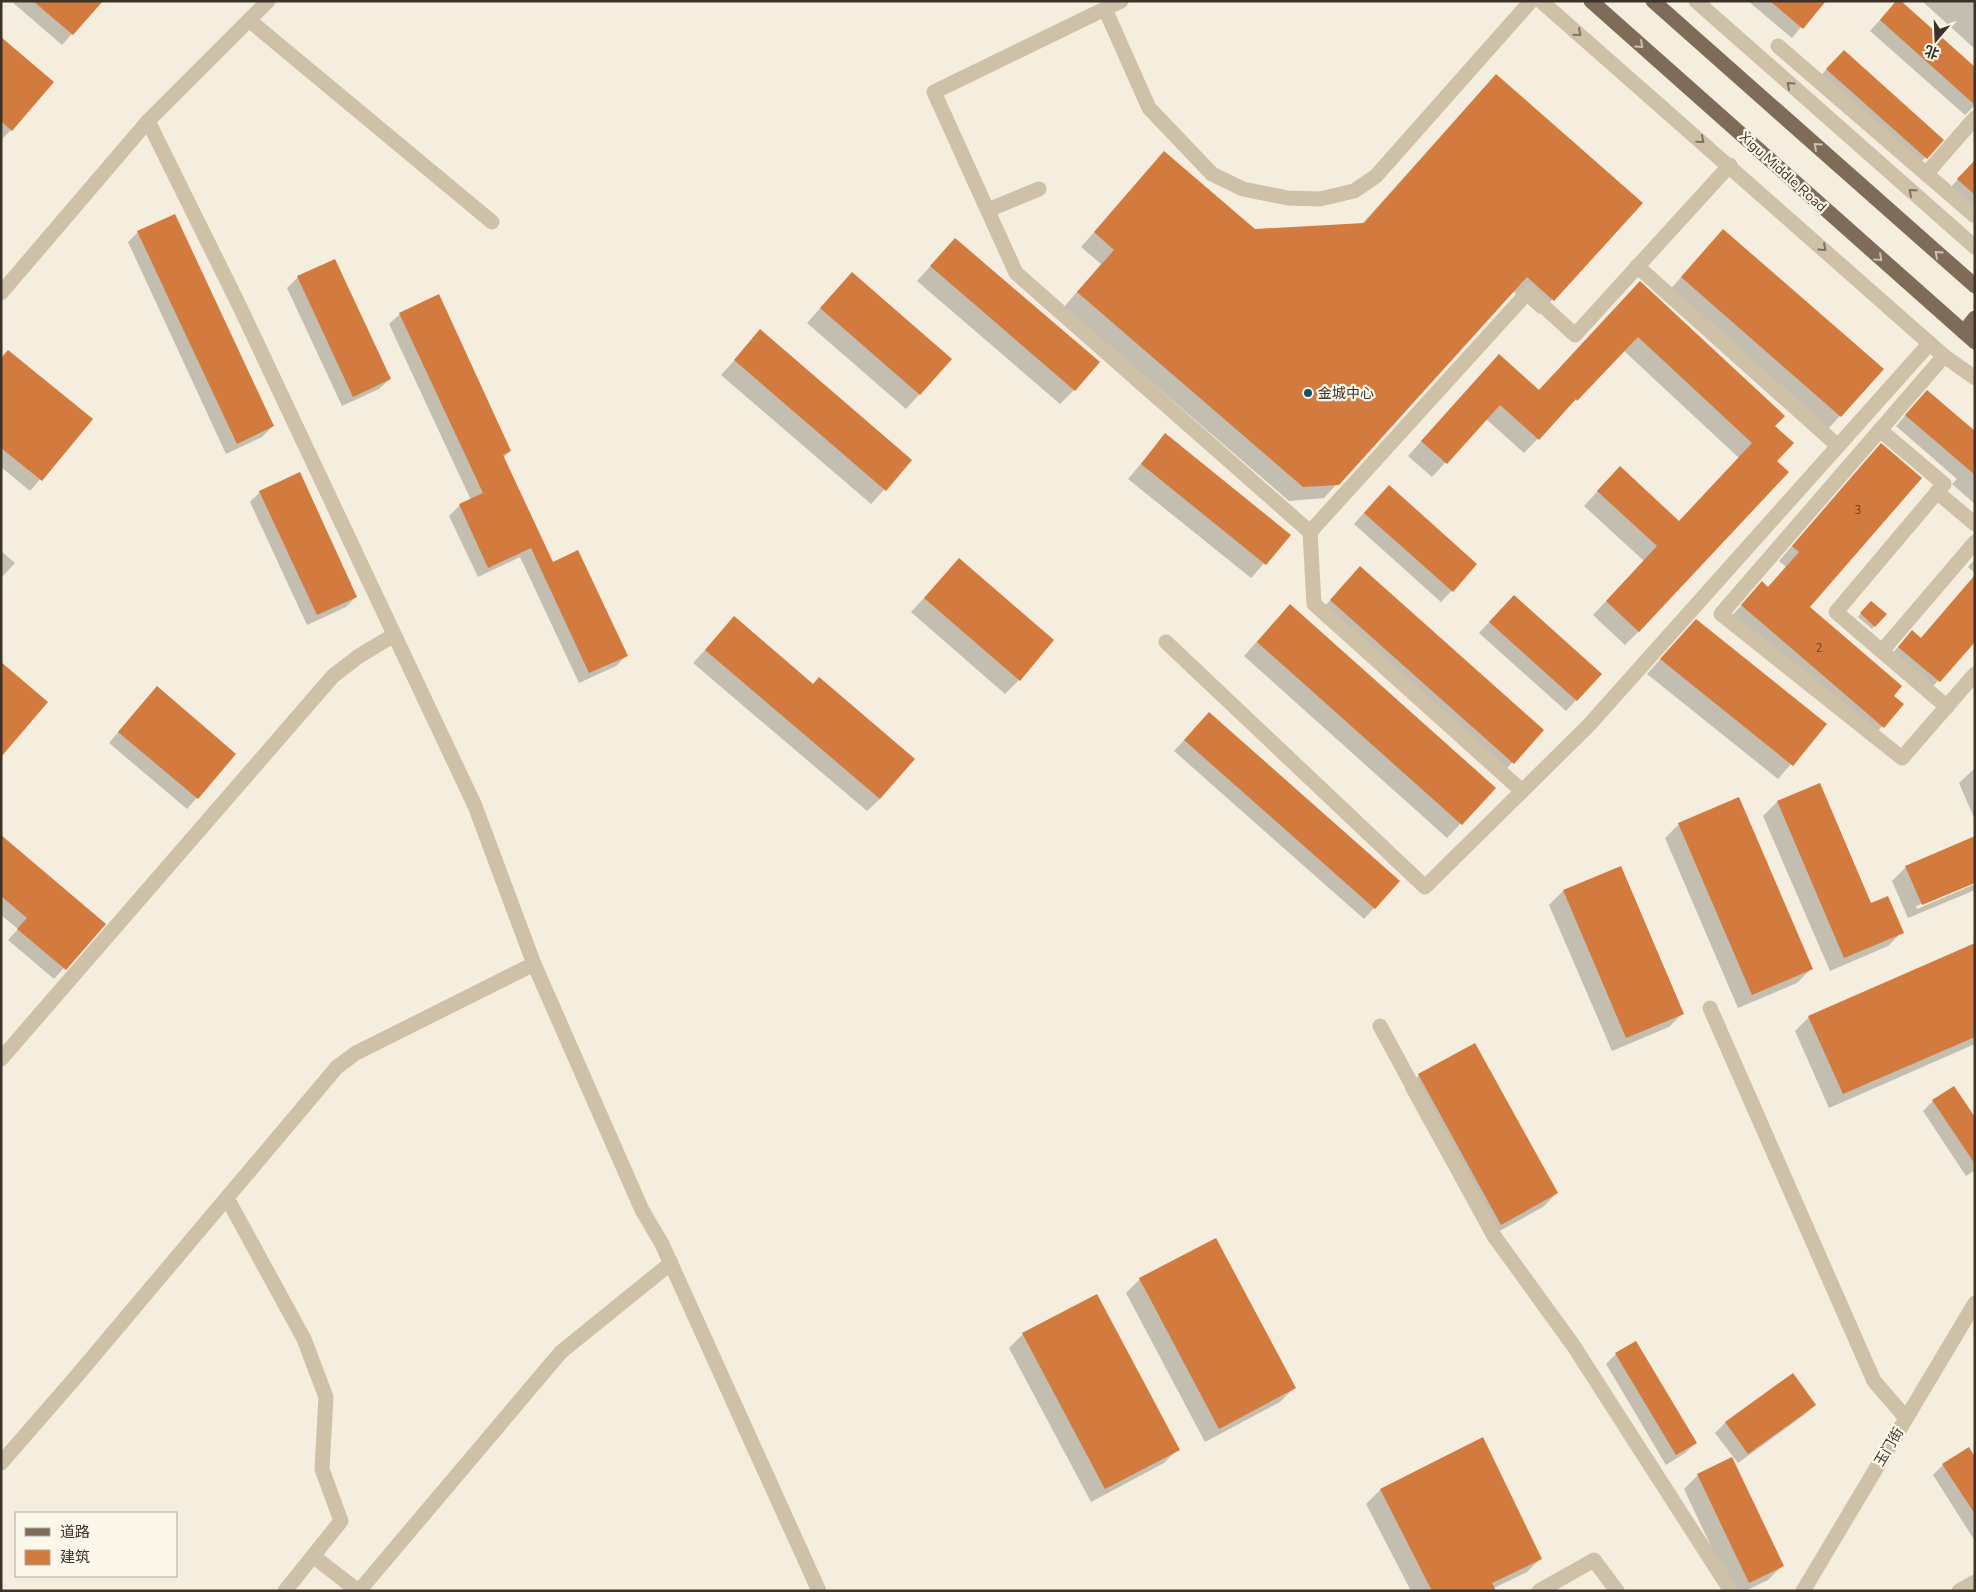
<svg xmlns="http://www.w3.org/2000/svg" width="1976" height="1592" viewBox="0 0 1976 1592" font-family="'Nunito Sans','Noto Sans SC',sans-serif">
<style>
.shadow{fill:#0003}
.building{fill:#d37b3f}
.lines{fill:none;stroke-linecap:round;stroke-linejoin:round}
.minor{stroke:#cfc0a8;stroke-width:15}
.major{stroke:#7f6c58;stroke-width:15}
.oneway{stroke:#7e7262}
.oneway2{stroke:#cabfb0}
.poi-dot{fill:#195162;stroke:#fcf7eb;stroke-width:2}
.labels{text-anchor:middle;dominant-baseline:central;stroke-width:4.5;stroke-linejoin:round;paint-order:stroke}
.number-label{font-size:11px;fill:#61442e}
.street-label{font-size:14px;fill:#3b3229;stroke:#fcf7eb}
.poi-label{font-size:14px;fill:#3b3229;stroke:#fcf7eb;text-anchor:start}
</style>
<rect width="100%" height="100%" fill="#f5eede"/>
<g class="shadow">
<polygon points="11,1 101,1 62,45"/>
<polygon points="1748,1 1822,1 1792,38"/>
<polygon points="1922,1 1975,1 1975,49"/>
<polygon points="1888,11 1975,69 1975,105 1965,115 1870,31"/>
<polygon points="1,38 11,130 1,140"/>
<polygon points="1833,62 1942,140 1915,168 1817,80"/>
<polygon points="1496,75 1641,203 1539,314 1513,291 1324,498 1289,501 1064,307 1101,264 1081,247 1151,167 1254,231 1362,224"/>
<polygon points="1975,165 1975,214 1948,190 1963,174"/>
<polygon points="138,232 273,426 262,437 226,454 128,242"/>
<polygon points="955,239 1074,390 1060,404 917,281"/>
<polygon points="1710,244 1882,370 1827,430 1668,292"/>
<polygon points="852,273 951,359 906,409 807,323"/>
<polygon points="298,277 390,379 379,389 342,406 287,288"/>
<polygon points="1626,297 1774,426 1775,461 1639,631 1625,645 1593,615 1644,561 1584,506 1606,482 1679,523 1739,458 1623,350 1524,453 1486,419 1432,477 1408,456 1485,370 1538,391"/>
<polygon points="400,314 510,451 503,458 552,563 626,656 616,666 579,683 520,557 478,577 449,516 460,505 471,500 389,324"/>
<polygon points="761,331 911,460 871,504 721,375"/>
<polygon points="1,358 91,419 30,491 1,467"/>
<polygon points="1917,402 1975,448 1975,504 1952,484 1957,479 1896,426"/>
<polygon points="1165,435 1289,535 1251,578 1128,479"/>
<polygon points="1867,459 1808,607 1902,704 1869,741 1728,620 1762,583 1767,588 1786,567 1779,561"/>
<polygon points="260,492 356,597 346,607 307,625 250,502"/>
<polygon points="1378,497 1476,565 1441,602 1354,524"/>
<polygon points="1,551 15,563 1,578"/>
<polygon points="1975,559 1975,573 1968,567"/>
<polygon points="959,560 1019,680 1005,694 911,612"/>
<polygon points="1975,575 1975,640 1925,695 1885,661 1912,632 1920,639"/>
<polygon points="1346,582 1542,730 1499,777 1317,615"/>
<polygon points="1871,602 1885,614 1872,629 1858,617"/>
<polygon points="1503,607 1600,674 1566,711 1479,633"/>
<polygon points="734,618 880,799 867,811 693,663"/>
<polygon points="1276,620 1494,788 1447,838 1244,656"/>
<polygon points="1682,635 1825,725 1778,779 1647,674"/>
<polygon points="147,698 235,754 187,809 109,743"/>
<polygon points="1209,713 1398,882 1364,919 1174,751"/>
<polygon points="1975,768 1975,820 1959,783"/>
<polygon points="1819,785 1871,905 1902,932 1888,946 1830,971 1763,816 1777,802"/>
<polygon points="1679,824 1811,969 1797,983 1738,1008 1665,838"/>
<polygon points="1,837 104,924 54,979 8,940 18,929 1,915"/>
<polygon points="1620,867 1683,1013 1669,1027 1612,1051 1549,905 1563,891"/>
<polygon points="1906,867 1975,882 1916,906 1917,909 1975,884 1975,890 1908,918 1892,881"/>
<polygon points="1975,945 1975,1044 1829,1108 1795,1031 1809,1017"/>
<polygon points="1419,1075 1557,1193 1543,1207 1487,1238 1405,1089"/>
<polygon points="1933,1101 1975,1119 1975,1170 1966,1176 1923,1111"/>
<polygon points="1140,1279 1294,1388 1280,1402 1205,1442 1126,1293"/>
<polygon points="1023,1334 1178,1449 1164,1463 1091,1502 1009,1348"/>
<polygon points="1616,1354 1696,1443 1685,1453 1666,1465 1606,1364"/>
<polygon points="1815,1405 1804,1415 1738,1463 1715,1433 1726,1422"/>
<polygon points="1975,1459 1975,1541 1933,1475 1943,1465"/>
<polygon points="1698,1475 1782,1566 1768,1580 1745,1591 1732,1591 1684,1489"/>
<polygon points="1380,1490 1541,1558 1527,1572 1494,1588 1495,1591 1411,1591 1366,1504"/>
</g>
<g class="building">
<polygon points="33,1 103,1 73,35"/>
<polygon points="1770,1 1826,1 1803,29"/>
<polygon points="1896,1 1901,1 1975,67 1975,105 1880,20"/>
<polygon points="1,37 54,82 12,131 1,121"/>
<polygon points="1844,50 1944,140 1927,159 1826,69"/>
<polygon points="1496,74 1643,203 1554,301 1527,277 1339,485 1303,487 1077,292 1114,250 1094,232 1164,151 1255,229 1364,223"/>
<polygon points="1975,160 1975,195 1957,179"/>
<polygon points="175,214 274,426 237,444 137,231"/>
<polygon points="1723,229 1884,369 1841,417 1681,277"/>
<polygon points="955,238 1100,362 1075,391 930,266"/>
<polygon points="335,259 391,379 353,397 297,276"/>
<polygon points="852,272 952,359 920,395 820,308"/>
<polygon points="1640,281 1785,416 1775,426 1794,443 1777,461 1789,472 1639,632 1606,601 1657,546 1597,491 1620,466 1679,521 1752,443 1638,337 1577,401 1576,399 1539,440 1500,405 1447,464 1421,441 1499,354 1539,390"/>
<polygon points="439,294 511,451 503,455 553,562 578,550 628,656 589,673 531,548 488,568 459,504 483,493 399,313"/>
<polygon points="760,329 912,460 886,491 734,360"/>
<polygon points="8,350 93,419 42,481 1,448 1,358"/>
<polygon points="1927,390 1975,431 1975,475 1905,415"/>
<polygon points="1165,433 1291,535 1266,565 1141,464"/>
<polygon points="1881,443 1922,478 1810,607 1902,686 1894,696 1904,704 1884,728 1741,605 1762,581 1768,587 1799,552 1792,546"/>
<polygon points="300,472 357,597 317,615 259,491"/>
<polygon points="1389,485 1477,564 1453,592 1364,513"/>
<polygon points="959,558 1054,640 1020,681 924,598"/>
<polygon points="1360,566 1544,730 1514,764 1330,600"/>
<polygon points="1975,575 1975,642 1940,682 1898,647 1912,630 1921,638"/>
<polygon points="1514,595 1602,674 1577,701 1489,622"/>
<polygon points="1871,601 1887,614 1875,627 1860,613"/>
<polygon points="1290,604 1496,788 1462,825 1257,642"/>
<polygon points="734,616 813,684 819,677 915,759 880,799 705,650"/>
<polygon points="1696,619 1827,724 1793,766 1660,659"/>
<polygon points="1,662 48,702 1,757"/>
<polygon points="157,686 236,754 198,799 118,732"/>
<polygon points="1209,712 1400,881 1375,909 1184,740"/>
<polygon points="1820,783 1871,903 1888,896 1904,933 1844,958 1777,801"/>
<polygon points="1739,797 1813,969 1752,995 1678,823"/>
<polygon points="1,835 106,924 66,970 17,929 27,918 1,896"/>
<polygon points="1975,836 1975,883 1922,905 1905,866"/>
<polygon points="1621,866 1684,1014 1626,1038 1563,890"/>
<polygon points="1975,943 1975,1037 1843,1094 1808,1016"/>
<polygon points="1475,1043 1558,1193 1501,1225 1418,1074"/>
<polygon points="1954,1086 1975,1117 1975,1164 1932,1100"/>
<polygon points="1216,1238 1296,1388 1219,1429 1139,1278"/>
<polygon points="1097,1294 1180,1450 1105,1489 1022,1333"/>
<polygon points="1636,1341 1697,1443 1676,1455 1615,1353"/>
<polygon points="1793,1373 1816,1405 1748,1454 1725,1422"/>
<polygon points="1483,1437 1542,1559 1492,1583 1496,1591 1432,1591 1380,1489"/>
<polygon points="1969,1447 1975,1457 1975,1514 1942,1464"/>
<polygon points="1732,1457 1784,1566 1749,1583 1697,1474"/>
</g>
<g class="lines">
<g class="minor">
<polyline points="1121,1 934,92 1016,273 1310,532"/>
<polyline points="1541,1 1944,356 1975,378"/>
<polyline points="1696,1 1975,247"/>
<polyline points="1105,9 1149,108 1212,174 1243,189 1288,198 1320,199 1354,191 1376,176 1531,1"/>
<polyline points="249,20 492,222"/>
<polyline points="1778,46 1975,216"/>
<polyline points="148,121 238,303 475,806 534,964 642,1210 662,1244 819,1591"/>
<polyline points="1926,174 1975,118"/>
<polyline points="988,210 1039,189"/>
<polyline points="1637,266 1838,446"/>
<polyline points="1,293 148,121 268,1"/>
<polyline points="1944,356 1721,614 1902,758 1975,674"/>
<polyline points="1880,430 1944,484 1836,612 1947,707"/>
<polyline points="1937,492 1975,524"/>
<polyline points="1166,642 1425,887 1589,725 1930,343"/>
<polyline points="1882,651 1975,542"/>
<polyline points="1522,791 1314,604 1310,532 1528,292 1575,335 1730,165"/>
<polyline points="1710,1008 1874,1381 1906,1418"/>
<polyline points="1380,1026 1494,1236 1573,1345 1731,1591"/>
<polyline points="1,1059 333,676 359,656 394,635"/>
<polyline points="227,1198 304,1339 326,1397 322,1469 341,1521 285,1591"/>
<polyline points="1,1463 75,1378 337,1067 356,1053 534,964"/>
<polyline points="313,1556 358,1591"/>
<polyline points="359,1591 561,1352 671,1263"/>
<polyline points="1539,1591 1594,1560 1617,1591"/>
<polyline points="1803,1591 1975,1303"/>
<polyline points="1959,1591 1975,1582"/>
</g>
<g class="major">
<polyline points="1591,1 1975,342"/>
<polyline points="1653,1 1975,286"/>
<polyline points="1964,332 1975,318"/>
</g>
</g>
<defs><path id="oneway-chevron" d="M-2-3.5L2.5 0L-2 3.5" fill="none" stroke-width="1.6" stroke-linecap="round" stroke-linejoin="round" transform="scale(1.25)"/></defs>
<g class="oneway">
<use href="#oneway-chevron" transform="translate(1578 33) rotate(41)"/>
<use href="#oneway-chevron" transform="translate(1790 85) rotate(-138)"/>
<use href="#oneway-chevron" transform="translate(1701 140) rotate(41)"/>
<use href="#oneway-chevron" transform="translate(1912 192) rotate(-139)"/>
<use href="#oneway-chevron" transform="translate(1823 248) rotate(42)"/>
</g>
<g class="oneway2">
<use href="#oneway-chevron" transform="translate(1640 45) rotate(42)"/>
<use href="#oneway-chevron" transform="translate(1817 146) rotate(-138)"/>
<use href="#oneway-chevron" transform="translate(1938 254) rotate(-138)"/>
<use href="#oneway-chevron" transform="translate(1879 258) rotate(42)"/>
</g>
<circle class="poi-dot" cx="1308" cy="393" r="5"/>
<g class="labels">
<g class="number-label">
<text x="1858" y="510">3</text>
<text x="1819" y="648">2</text>
</g>
<g class="street-label">
<text transform="translate(1783 172) rotate(42)">Xigu Middle Road</text>
<text transform="translate(1889 1447) rotate(-59)">玉门街</text>
</g>
<g class="poi-label">
<text x="1318" y="393">金城中心</text>
</g>
</g>
<rect width="1976" height="1592" fill="none" stroke="#3b3229" stroke-width="5"/>
<rect x="15" y="1512" width="162" height="65" fill="#fcf7eb" stroke="#afa89d"/>
<rect x="25" y="1528" width="25" height="8" fill="#7f6c58" stroke="#afa89d"/>
<text x="60" y="1537" font-size="15" fill="#3b3229">道路</text>
<rect x="25" y="1550" width="25" height="15" fill="#d37b3f" stroke="#afa89d"/>
<text x="60" y="1562" font-size="15" fill="#3b3229">建筑</text>
<g transform="translate(1936 40) rotate(199)" stroke="#fcf7eb" stroke-width="4" paint-order="stroke">
<path d="M0-4L9 19L0 12L-9 19Z" fill="#3b3229"/>
<text y="-8" font-size="14" font-weight="bold" text-anchor="middle" fill="#3b3229">北</text>
</g>
</svg>
